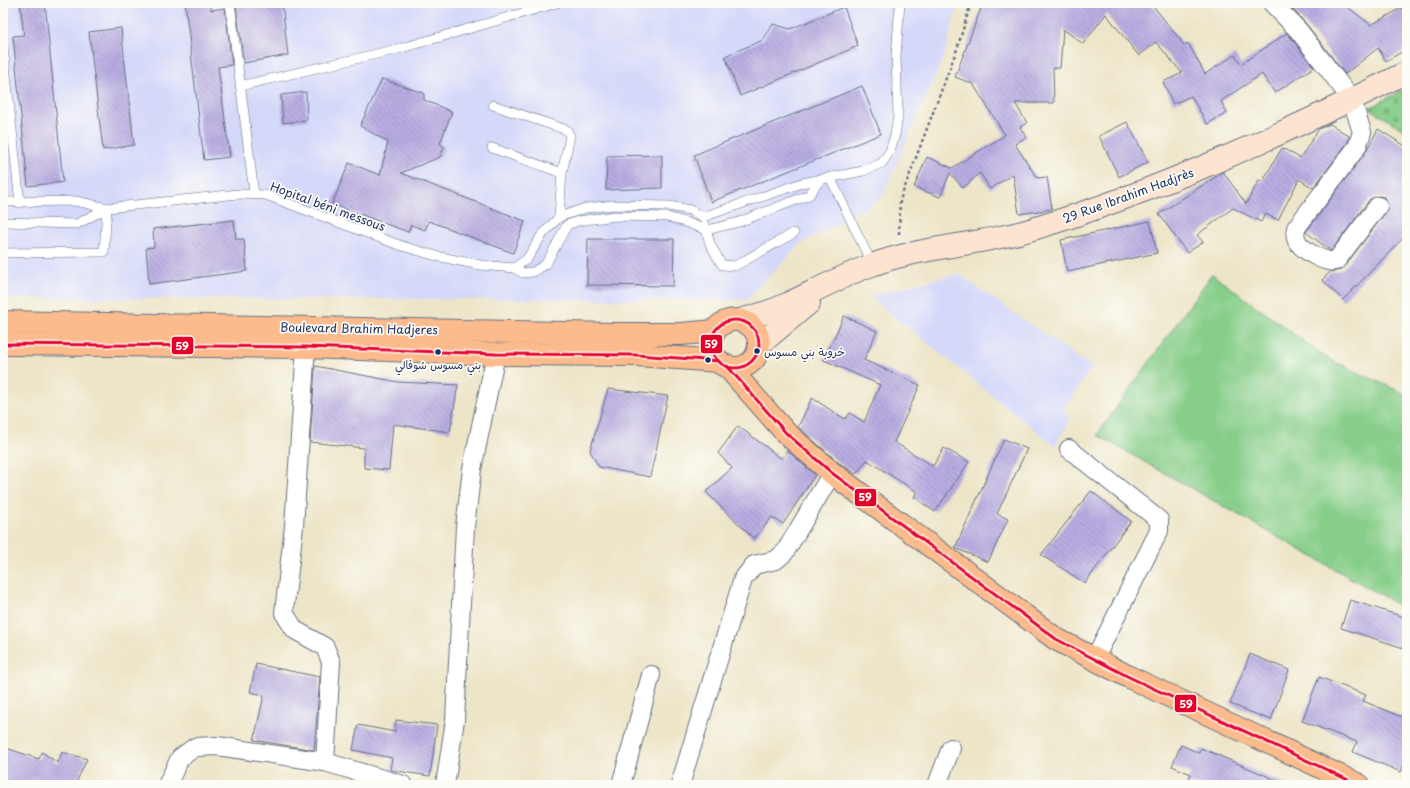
<svg xmlns="http://www.w3.org/2000/svg" width="1410" height="788" viewBox="0 0 1410 788" font-family="'Playpen Sans','Playpen Sans Arabic',sans-serif">
<style>
.built{fill:#d4d8f9}
.cemetery{fill:url(#cemetery-stones);stroke:#517e74}
.pitch{fill:#87ce89;stroke:#517e74}
.building{fill:url(#building-back-hatch)}
.lines{fill:none;stroke-linecap:round;stroke-linejoin:round}
.lane-casing{stroke:#646f83;stroke-width:10}
.street-casing{stroke:#646f83;stroke-width:20}
.secondary-casing{stroke:#646f83;stroke-width:24}
.primary-casing{stroke:#646f83;stroke-width:24}
.path{stroke:#646f83;stroke-width:2.5;stroke-dasharray:3 3;stroke-linecap:butt}
.lane{stroke:#fff;stroke-width:9}
.street{stroke:#fff;stroke-width:18}
.secondary{stroke:#fde4d1;stroke-width:22}
.primary{stroke:#fbbb8c;stroke-width:22}
.bus-1-casing{stroke:#fdfcf7;stroke-width:6}
.bus-1{stroke:#e4002b;stroke-width:3}
.bus-dot{fill:#1b2f5e;stroke:#fdfcf7;stroke-width:1.5}
.labels{text-anchor:middle;dominant-baseline:central;stroke-width:3.5;stroke-linejoin:round;paint-order:stroke}
.bus-label{font-size:11px;fill:#1b2f5e;stroke:#fdfcf7;text-anchor:start}
.street-label{font-size:12px;fill:#1b2f5e;stroke:#fdfcf7}
.line-badge{stroke:#fdfcf7;stroke-width:1.5}
.badge-label{font-size:11px;text-anchor:middle;font-weight:bold;fill:#fff}
</style>
<defs>
<pattern id="cemetery-stones" width="16" height="16" patternUnits="userSpaceOnUse"><rect width="16" height="16" fill="#87ce89"/><path d="M2 7V4a2 2 0 0 1 4 0v3zM10 15v-3a2 2 0 0 1 4 0v3z" fill="#74b179"/></pattern>
<pattern id="building-back-hatch" width="6" height="6" patternUnits="userSpaceOnUse"><rect width="6" height="6" fill="#b9ade2"/><path d="M-1 5l2 2M0 0l6 6M5-1l2 2" fill="none" stroke="#968dba"/></pattern>
</defs>
<rect width="100%" height="100%" fill="#fdfcf7"/>
<filter id="ink" filterUnits="userSpaceOnUse"><feTurbulence type="fractalNoise" baseFrequency=".025" numOctaves="2"/><feDisplacementMap in="SourceGraphic" scale="8" xChannelSelector="R" yChannelSelector="G"/><feConvolveMatrix kernelMatrix="1 2 1 2 8 2 1 2 1" color-interpolation-filters="sRGB"/></filter>
<filter id="wash" filterUnits="userSpaceOnUse"><feTurbulence type="fractalNoise" baseFrequency=".012" numOctaves="4" result="noise"/><feDisplacementMap in="SourceGraphic" scale="16" xChannelSelector="R" yChannelSelector="G"/><feGaussianBlur stdDeviation="0.9" result="paint"/><feColorMatrix in="noise" values="0 0 0 0 0 0 0 0 0 0 0 0 0 0 0 0 0 1.4 0 .05"/><feComposite in="paint" operator="in"/></filter>
<g filter="url(#wash)">
<rect width="100%" height="100%" fill="#ede5c7"/>
<g class="built">
<polygon points="3,3 958,3 945,54 881,199 801,244 745,300 3,298"/>
<polygon points="958,274 1092,367 1062,411 1071,418 1055,446 869,296"/>
</g>
<polygon class="cemetery" points="1407,88 1407,132 1369,108"/>
<polygon class="pitch" points="1212,274 1325,357 1407,395 1407,610 1097,435"/>
<g id="blocks">
<g class="building">
<polygon points="20,3 45,3 63,182 28,186 13,36 24,35"/>
<polygon points="185,3 210,3 211,10 225,8 232,65 218,67 230,157 204,160"/>
<polygon points="250,3 282,3 288,55 244,63 236,5"/>
<polygon points="983,3 1151,3 1184,45 1188,43 1205,74 1235,55 1241,64 1287,33 1314,67 1275,93 1262,74 1221,101 1227,113 1207,124 1191,96 1173,104 1163,82 1182,73 1156,42 1139,56 1106,14 1083,44 1063,29 1060,68 1053,68 1054,103 1015,103 1027,123 1020,127 1026,137 1015,144 1037,178 1047,177 1052,209 1019,214 1013,174 990,189 980,173 963,188 950,173 940,197 914,187 927,157 952,168 1005,135 973,84 955,77"/>
<polygon points="1287,3 1342,3 1371,25 1407,5 1407,49 1386,61 1378,48 1345,74 1307,25"/>
<polygon points="844,7 858,46 740,96 725,56 763,40 773,24 790,29"/>
<polygon points="121,28 134,145 103,150 89,32"/>
<polygon points="382,79 424,93 424,100 452,112 440,143 444,147 440,157 401,173 525,221 513,253 429,221 425,230 411,225 408,232 332,204 349,163 380,175 388,142 360,126"/>
<polygon points="862,86 881,134 711,202 694,155"/>
<polygon points="306,92 307,120 283,123 281,95"/>
<polygon points="1127,122 1148,162 1119,177 1099,136"/>
<polygon points="1330,124 1349,136 1348,142 1313,188 1299,179 1278,220 1265,214 1261,222 1233,208 1197,235 1203,242 1187,253 1159,214 1223,172 1246,204 1259,180 1262,182 1282,148 1300,158 1319,129"/>
<polygon points="1378,129 1407,147 1407,234 1343,300 1322,280 1330,272 1341,270 1344,267 1386,212 1388,207 1387,202 1384,197 1379,196 1370,199 1331,251 1306,232 1365,153"/>
<polygon points="662,155 662,188 606,190 607,156"/>
<polygon points="234,220 236,239 244,239 247,271 149,284 146,248 154,247 153,229"/>
<polygon points="1150,221 1157,253 1067,272 1061,240"/>
<polygon points="588,239 674,239 673,286 587,285"/>
<polygon points="844,316 877,331 864,360 920,385 894,442 933,466 944,448 969,462 935,512 914,497 917,492 867,460 856,474 839,463 798,427 812,398 845,419 850,413 864,422 880,385 824,360"/>
<polygon points="315,366 398,382 458,385 450,432 393,424 389,470 364,468 364,448 310,442"/>
<polygon points="608,389 668,396 650,477 599,467 590,451"/>
<polygon points="738,426 782,459 787,450 815,475 783,524 772,517 754,539 706,492 732,468 718,453"/>
<polygon points="1004,439 1027,449 997,514 1008,519 988,562 955,548"/>
<polygon points="1091,491 1131,521 1085,583 1041,555"/>
<polygon points="1350,600 1407,618 1407,649 1341,628"/>
<polygon points="1250,654 1289,670 1271,720 1230,704"/>
<polygon points="256,664 320,677 314,750 254,740 264,695 250,692"/>
<polygon points="1319,677 1366,695 1363,701 1407,719 1407,756 1401,772 1353,752 1357,742 1302,721"/>
<polygon points="396,720 437,725 430,776 390,770 392,758 353,750 358,725 395,732"/>
<polygon points="1181,745 1199,753 1201,748 1288,785 1186,785 1191,774 1172,766"/>
<polygon points="3,747 39,759 42,752 58,763 62,752 87,759 75,785 3,785"/>
</g>
</g>
</g>
<g filter="url(#ink)">
<use href="#blocks" fill-opacity="0" stroke="#646f83" stroke-width="1"/>
<g class="lines">
<g class="lane-casing">
<g id="lane">
<polyline points="230,3 254,193"/>
<polyline points="3,47 20,203"/>
<polyline points="240,86 402,48 557,3"/>
<polyline points="493,105 567,130 570,136 562,173 559,217"/>
<polyline points="492,148 562,173"/>
<polyline points="830,177 872,264"/>
<polyline points="3,202 76,201 107,208 238,194 266,195 399,245 436,256 480,265 514,268 523,273 533,272 546,264 567,225 578,221 615,216 667,217 685,222 707,230 739,222 809,195 820,180"/>
<polyline points="3,222 77,224 107,208"/>
<polyline points="705,225 710,244 722,265 735,266 794,233"/>
<polyline points="3,253 104,252 107,208"/>
<polyline points="514,268 527,259 542,235 559,217 586,208 613,205 669,206 690,210 703,217 802,183 863,171 882,163 890,151 895,135 898,116 896,56 900,3"/>
</g>
</g>
<g class="street-casing">
<g id="street">
<path d="M1272,3L1299,31L1352,100L1362,132L1357,147L1296,228C1295,233 1295,237 1297,241C1302,250 1326,264 1336,261L1378,206"/>
<polyline points="306,347 294,526 284,613 295,630 325,647 331,662 325,762"/>
<polyline points="1069,449 1159,520 1159,531 1094,660"/>
<polyline points="167,785 180,758 195,747 217,746 325,762 403,785"/>
<polyline points="445,785 455,720 465,527 472,469 496,354"/>
<polyline points="621,785 651,675"/>
<polyline points="680,785 743,579 754,565 776,560 785,552 832,473"/>
<polyline points="937,785 951,748"/>
</g>
</g>
<g class="secondary-casing">
<g id="secondary">
<path d="M740,320C756,316 772,311 787,304C815,291 843,275 872,265C922,246 981,245 1033,229C1163,189 1286,133 1407,72"/>
<polyline points="759,345 809,303"/>
</g>
</g>
<g class="primary-casing">
<g id="primary">
<circle cx="735" cy="344" r="24"/>
<polyline points="3,322 615,334 681,334 715,331"/>
<polyline points="3,344 306,347 496,354 637,355 719,361"/>
<polyline points="727,366 786,433 832,473 1056,639 1129,677 1359,785"/>
</g>
</g>
<polyline class="path" points="899,234 900,200 957,49 971,3"/>
<use href="#lane" class="lane"/>
<use href="#street" class="street"/>
<use href="#secondary" class="secondary"/>
<use href="#primary" class="primary"/>
<g class="bus-1-casing">
<g id="bus-1">
<circle cx="735" cy="344" r="24"/>
<polyline points="3,344 306,347 496,354 637,355 719,361"/>
<polyline points="727,366 786,433 832,473 1056,639 1129,677 1359,785"/>
</g>
</g>
<use href="#bus-1" class="bus-1"/>
</g>
</g>
<g class="bus-dot">
<circle cx="757" cy="351" r="3.5"/>
<circle cx="438" cy="352" r="3.5"/>
<circle cx="708" cy="360" r="3.5"/>
</g>
<g class="labels">
<g class="bus-label">
<text x="764" y="351">خروبة بني مسوس</text>
<text x="438" y="364" text-anchor="middle">بني مسوس شوفالي</text>
</g>
<g class="street-label">
<text transform="translate(1128 195) rotate(-20)">29 Rue Ibrahim Hadjrès</text>
<text transform="translate(328 206) rotate(20)">Hopital béni messous</text>
<text transform="translate(359 328) rotate(1)">Boulevard Brahim Hadjeres</text>
</g>
</g>
<g class="line-badge">
<rect x="700" y="334" width="23" height="20" rx="4" fill="#e4002b"/>
<rect x="171" y="336" width="23" height="19" rx="4" fill="#e4002b"/>
<rect x="854" y="488" width="23" height="19" rx="4" fill="#e4002b"/>
<rect x="1174" y="694" width="23" height="19" rx="4" fill="#e4002b"/>
</g>
<g class="badge-label">
<text x="711" y="348">59</text>
<text x="182" y="350">59</text>
<text x="865" y="501">59</text>
<text x="1186" y="708">59</text>
</g>
<rect width="1410" height="788" fill="none" stroke="#fdfcf7" stroke-width="16"/>
</svg>
